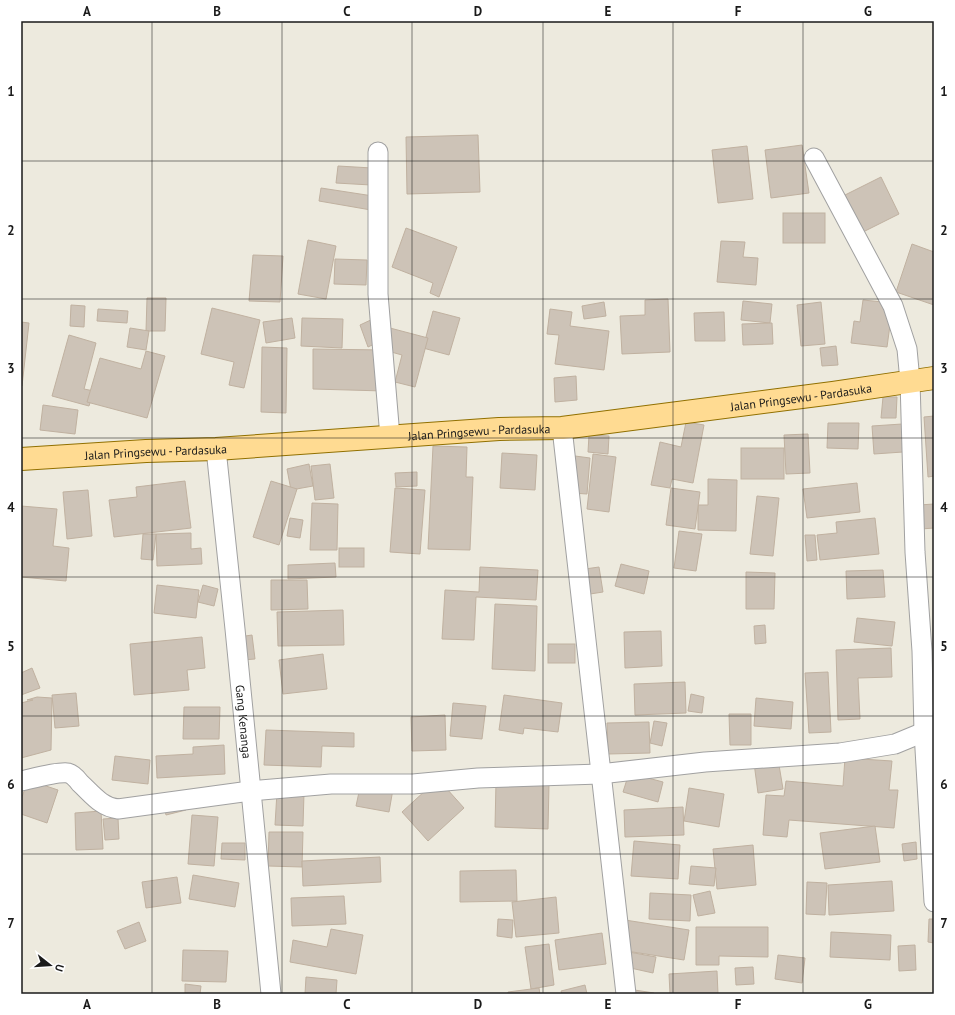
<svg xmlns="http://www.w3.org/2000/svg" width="955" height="1015" viewBox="0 0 955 1015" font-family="'PT Sans',sans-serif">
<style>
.building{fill:#cdc3b7;stroke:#c0b1a0}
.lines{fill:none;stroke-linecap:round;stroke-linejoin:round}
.minor-casing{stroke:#a1a1a1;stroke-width:21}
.primary-casing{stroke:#917000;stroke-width:24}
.minor{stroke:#fff;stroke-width:19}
.primary{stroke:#ffdb92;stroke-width:22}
.grid{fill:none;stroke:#1a1a1a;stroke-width:1;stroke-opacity:0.55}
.labels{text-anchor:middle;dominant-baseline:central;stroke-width:4;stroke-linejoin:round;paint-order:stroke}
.street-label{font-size:12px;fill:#1a1a1a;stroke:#fff}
.neatline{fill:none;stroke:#1a1a1a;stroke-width:1.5}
.grid-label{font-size:13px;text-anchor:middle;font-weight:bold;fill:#1a1a1a}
</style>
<rect width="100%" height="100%" fill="#edeade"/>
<g class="building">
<polygon points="478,135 480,192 407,194 406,137"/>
<polygon points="802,145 809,193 771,198 765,150"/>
<polygon points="747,146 753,199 718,203 712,150"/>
<polygon points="338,166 372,168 371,185 336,183"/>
<polygon points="881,177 899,214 863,232 845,195"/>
<polygon points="321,188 373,196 371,210 319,201"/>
<rect x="783" y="213" width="42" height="30"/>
<polygon points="406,228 457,247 439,297 430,293 433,283 392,267"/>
<polygon points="308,240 336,246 326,299 298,294"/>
<polygon points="721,241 745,242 743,257 758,258 756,285 717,282"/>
<polygon points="912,244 934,252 934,305 896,292"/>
<polygon points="253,255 283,256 280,302 249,301"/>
<polygon points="335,259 367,260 366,285 334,284"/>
<polygon points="147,298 166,298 165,331 146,331"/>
<polygon points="668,299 670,352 622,354 620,316 645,315 645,300"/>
<polygon points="863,300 893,303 887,347 851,343 854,321 860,322"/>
<polygon points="743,301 772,304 770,323 741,320"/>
<polygon points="604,302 606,316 584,319 582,306"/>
<polygon points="821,302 825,344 801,346 797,305"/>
<polygon points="71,305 85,306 84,327 70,326"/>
<polygon points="212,308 260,320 244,388 229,385 234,362 201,354"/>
<polygon points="98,309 128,311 127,323 97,321"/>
<polygon points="550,309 572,312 570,326 609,331 604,370 555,364 559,335 547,334"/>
<polygon points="433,311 460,318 449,355 423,348"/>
<polygon points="724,312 725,341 695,341 694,313"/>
<polygon points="292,318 295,338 266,343 263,322"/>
<polygon points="302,318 343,319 342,348 301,346"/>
<polygon points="375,318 383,340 368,347 360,325"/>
<polygon points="21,322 29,323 22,386 21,386"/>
<polygon points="772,323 773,344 743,345 742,324"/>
<polygon points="130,328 149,331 146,350 127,347"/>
<polygon points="390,328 428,338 415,387 395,382 402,355 384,350"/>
<polygon points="69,335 96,343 84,389 94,391 89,406 52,396"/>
<polygon points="836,346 838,365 822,366 820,348"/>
<polygon points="262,347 287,348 286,413 261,412"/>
<polygon points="313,349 384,350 384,391 313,389"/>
<polygon points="146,351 165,356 147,418 87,402 100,358 141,369"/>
<polygon points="576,376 577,400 555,402 554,378"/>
<polygon points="883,397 897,397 896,418 881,418"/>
<polygon points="43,405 78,410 75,434 40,430"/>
<polygon points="934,416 934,476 928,477 924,417"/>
<polygon points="686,422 704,425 693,483 672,479 670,488 651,485 660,442 681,447"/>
<polygon points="828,423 859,423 858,449 827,448"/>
<polygon points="902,424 903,452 874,454 872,426"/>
<polygon points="808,434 810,473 786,474 784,435"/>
<polygon points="589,435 609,436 608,454 588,452"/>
<polygon points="433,446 467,447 466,477 473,477 470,550 428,549"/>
<rect x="741" y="448" width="43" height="31"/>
<polygon points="502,453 537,455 535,490 500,488"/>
<polygon points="593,454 616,457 609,512 587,509"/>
<polygon points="575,456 590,458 587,494 572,493"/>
<polygon points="309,464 313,486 291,490 287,469"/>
<polygon points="330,464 334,498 315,500 311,466"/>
<polygon points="417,472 417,486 396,487 395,473"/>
<polygon points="708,479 737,480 736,531 698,530 698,505 708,505"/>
<polygon points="185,481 191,528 114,537 109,500 137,497 136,487"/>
<polygon points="271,481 297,489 279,545 253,537"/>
<polygon points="857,483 860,512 807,518 803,489"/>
<polygon points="395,488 425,490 420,554 390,552"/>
<polygon points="671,488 700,492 695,529 666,525"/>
<polygon points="88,490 92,536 67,539 63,492"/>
<polygon points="757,496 779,498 773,556 750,554"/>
<polygon points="312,503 338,504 337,550 310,550"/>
<polygon points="934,504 934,528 921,529 919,505"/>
<polygon points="21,506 57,509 53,546 69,548 66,581 21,577"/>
<polygon points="290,518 303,520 300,538 287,536"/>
<polygon points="875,518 879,554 820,560 817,535 837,533 836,522"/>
<polygon points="679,531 702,534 696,571 674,568"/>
<polygon points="191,533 191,549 201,548 202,564 157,566 156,534"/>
<polygon points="143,534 156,534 153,560 141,559"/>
<polygon points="805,535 815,535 817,560 807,561"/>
<rect x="339" y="548" width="25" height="19"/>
<polygon points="335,563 336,577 288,579 288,565"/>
<polygon points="621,564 649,571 644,594 615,586"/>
<polygon points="480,567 538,570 536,600 476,597 474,640 442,639 445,590 479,592"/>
<polygon points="599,567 603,592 590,594 585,569"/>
<polygon points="883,570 885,597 847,599 846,571"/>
<polygon points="746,572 775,573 774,609 746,609"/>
<polygon points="271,580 307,580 308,609 271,610"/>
<polygon points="157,585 199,590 196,618 154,613"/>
<polygon points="203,585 218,589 214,606 198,602"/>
<polygon points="495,604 537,606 535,671 492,669"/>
<polygon points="343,610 344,645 278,646 277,612"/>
<polygon points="857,618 895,622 892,646 854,642"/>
<polygon points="765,625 766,643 755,644 754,626"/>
<polygon points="661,631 662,666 625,668 624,632"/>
<polygon points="252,635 255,659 242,660 239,637"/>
<polygon points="202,637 205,668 187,670 189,690 134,695 130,644"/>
<rect x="548" y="644" width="27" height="19"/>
<polygon points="891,648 892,677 858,678 860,719 838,720 836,650"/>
<polygon points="323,654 327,689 283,694 279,660"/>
<polygon points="32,668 40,688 21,695 21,673"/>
<polygon points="828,672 831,732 809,733 805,673"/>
<polygon points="685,682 686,713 635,715 634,684"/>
<polygon points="76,693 79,726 55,728 52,695"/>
<polygon points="691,694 704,697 702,713 688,711"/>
<polygon points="504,695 562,703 558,732 524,728 523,734 499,730"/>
<polygon points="37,697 52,698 51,750 21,758 21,703 33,700 27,700"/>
<polygon points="756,698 793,702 791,729 754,726"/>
<polygon points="453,703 486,706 482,739 450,736"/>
<polygon points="184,707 220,707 219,739 183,739"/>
<polygon points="729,714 751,714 751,745 730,745"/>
<polygon points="445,715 446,750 412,751 411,717"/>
<polygon points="654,721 667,723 662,746 650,743"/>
<polygon points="649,722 650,753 608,754 607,723"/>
<polygon points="266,730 354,733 354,747 322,746 321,767 264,765"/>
<polygon points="224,745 225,774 157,778 156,756 193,754 193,747"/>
<polygon points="115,756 150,760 148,784 112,780"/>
<polygon points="845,758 892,761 889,790 898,790 894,828 789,820 787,837 763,835 766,795 784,796 786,781 843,786"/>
<polygon points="778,759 783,789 758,793 754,763"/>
<polygon points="629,773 663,782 658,802 623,792"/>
<polygon points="438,779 464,808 428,841 402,812"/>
<polygon points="28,780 58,790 47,823 21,814 21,800"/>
<polygon points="496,782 549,784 548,829 495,827"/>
<polygon points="361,783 393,789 389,812 356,806"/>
<polygon points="689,788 724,794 719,827 684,821"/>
<polygon points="277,792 304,793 303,826 275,825"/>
<polygon points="183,798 186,810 166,815 163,803"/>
<polygon points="683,807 684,835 625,837 624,810"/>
<polygon points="101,811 103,849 76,850 75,813"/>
<polygon points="192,815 218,817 214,866 188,864"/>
<polygon points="118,818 119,839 105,840 103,819"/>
<polygon points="875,826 880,862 825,869 820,833"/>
<polygon points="269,832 303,832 302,867 268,866"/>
<polygon points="634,841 680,845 678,879 631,876"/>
<polygon points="916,842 917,859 904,861 902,844"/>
<polygon points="222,843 245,843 245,860 221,859"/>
<polygon points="753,845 756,885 717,889 713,849"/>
<polygon points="380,857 381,882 303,886 302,861"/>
<polygon points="691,866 716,868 714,886 689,884"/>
<polygon points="516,870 517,901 460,902 460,871"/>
<polygon points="193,875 239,883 235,907 189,899"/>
<polygon points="177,877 181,903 146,908 142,882"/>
<polygon points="892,881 894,911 829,915 828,885"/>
<polygon points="807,882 827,883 825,915 806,914"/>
<polygon points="710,891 715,913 698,916 693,895"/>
<polygon points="650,893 691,895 690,921 649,919"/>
<polygon points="344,896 346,924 292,926 291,898"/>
<polygon points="556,897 559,933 516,937 512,902"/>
<polygon points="498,919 513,920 512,938 497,936"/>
<polygon points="929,919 934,919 934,943 928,942"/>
<polygon points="625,920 689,930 684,960 620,950"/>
<polygon points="139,922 146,941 125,949 117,931"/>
<polygon points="696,927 768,927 768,957 719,956 719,965 696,965"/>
<polygon points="331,929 363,935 356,974 290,962 293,940 327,947"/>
<polygon points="831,932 891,935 890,960 830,957"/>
<polygon points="602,933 606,964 559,970 555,940"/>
<polygon points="549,944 554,985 531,989 525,947"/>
<polygon points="915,945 916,970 899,971 898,946"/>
<polygon points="183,950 228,951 226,982 182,981"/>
<polygon points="629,952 656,957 653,973 626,967"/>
<polygon points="778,955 805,958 802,983 775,979"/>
<polygon points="753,967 754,984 736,985 735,968"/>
<polygon points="717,971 718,994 670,994 669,974"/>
<polygon points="306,977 337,980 336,994 305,994"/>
<polygon points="185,984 201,986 200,994 185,994"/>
<polygon points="585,985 587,994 562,994 561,991"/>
<polygon points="539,988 540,994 508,994 508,992"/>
<polygon points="628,989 654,993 654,994 628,994"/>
</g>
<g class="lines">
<g class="minor-casing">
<g id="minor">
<polyline points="378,152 378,294 390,437"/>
<polyline points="814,158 893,306 907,349 910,381 915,552 922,651 924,732 934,902"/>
<polyline points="562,428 626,994"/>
<path id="s1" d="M216,449L235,629L271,994"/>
<path d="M21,781C31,779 58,771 68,773C72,774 77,779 80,783C92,794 101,807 118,809L250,791L331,784H413L478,778L600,774L705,762L840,753L895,744L924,732L934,730"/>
</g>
</g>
<g class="primary-casing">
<g id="primary">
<path id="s2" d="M21,459L146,451L216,449L499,429L562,428L833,393L934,378"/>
</g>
</g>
<use href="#minor" class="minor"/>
<use href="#primary" class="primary"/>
</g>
<path class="grid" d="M152,21V994M282,21V994M412,21V994M543,21V994M673,21V994M803,21V994M21,161H934M21,299H934M21,438H934M21,577H934M21,716H934M21,854H934"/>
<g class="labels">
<g class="street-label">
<text stroke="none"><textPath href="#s2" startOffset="783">Jalan Pringsewu - Pardasuka</textPath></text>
<text stroke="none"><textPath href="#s2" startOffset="459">Jalan Pringsewu - Pardasuka</textPath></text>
<text stroke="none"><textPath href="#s2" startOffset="135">Jalan Pringsewu - Pardasuka</textPath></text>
<text stroke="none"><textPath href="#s1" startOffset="274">Gang Kenanga</textPath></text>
</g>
</g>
<rect width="955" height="1015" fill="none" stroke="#ffffff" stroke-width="44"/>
<g transform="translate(50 965) rotate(107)" stroke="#ffffff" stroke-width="3" paint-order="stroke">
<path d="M0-3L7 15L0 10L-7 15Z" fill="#1a1a1a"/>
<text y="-6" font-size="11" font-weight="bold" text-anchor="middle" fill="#1a1a1a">U</text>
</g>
<rect x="22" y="22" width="911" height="971" class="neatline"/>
<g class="grid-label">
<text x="87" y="16">A</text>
<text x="217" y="16">B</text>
<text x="347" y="16">C</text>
<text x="478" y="16">D</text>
<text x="608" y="16">E</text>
<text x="738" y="16">F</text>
<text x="868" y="16">G</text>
<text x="11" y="96">1</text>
<text x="944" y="96">1</text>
<text x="11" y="235">2</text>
<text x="944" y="235">2</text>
<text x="11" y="373">3</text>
<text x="944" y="373">3</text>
<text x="11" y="512">4</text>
<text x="944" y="512">4</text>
<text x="11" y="651">5</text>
<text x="944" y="651">5</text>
<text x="11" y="789">6</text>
<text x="944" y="789">6</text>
<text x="11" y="928">7</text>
<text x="944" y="928">7</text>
<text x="87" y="1009">A</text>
<text x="217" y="1009">B</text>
<text x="347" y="1009">C</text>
<text x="478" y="1009">D</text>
<text x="608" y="1009">E</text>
<text x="738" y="1009">F</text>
<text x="868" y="1009">G</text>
</g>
</svg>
